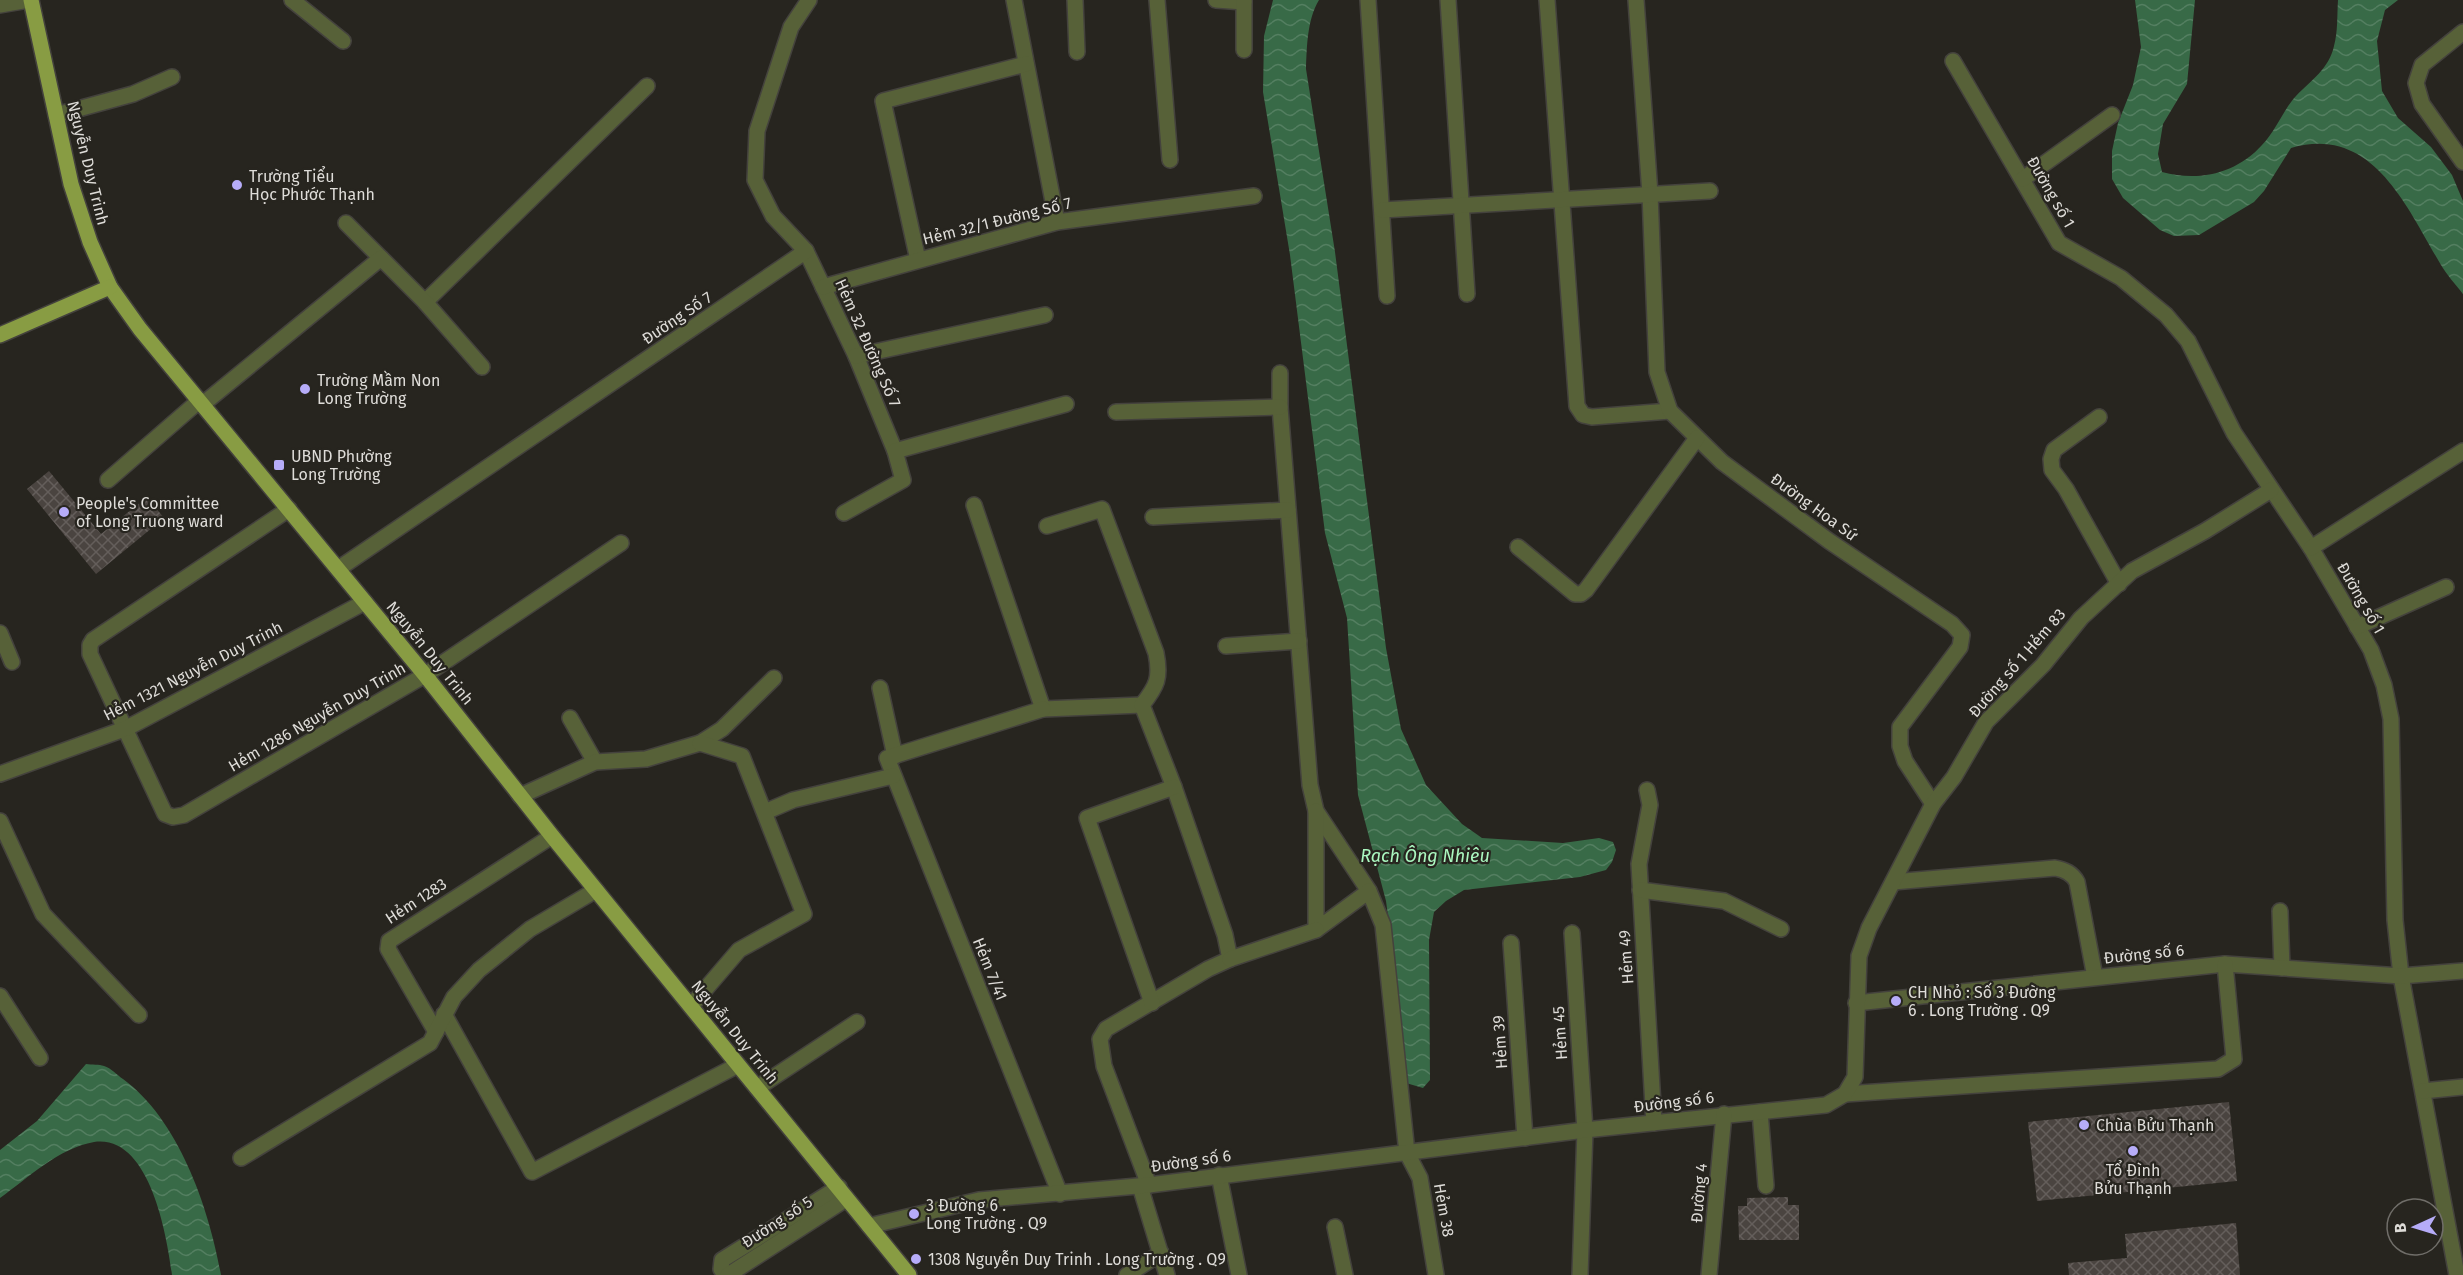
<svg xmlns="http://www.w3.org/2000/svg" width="2463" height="1275" viewBox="0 0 2463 1275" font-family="'Fira Sans',sans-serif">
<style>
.water{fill:url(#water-waves)}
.building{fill:url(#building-cross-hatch)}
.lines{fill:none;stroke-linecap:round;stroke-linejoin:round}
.minor-casing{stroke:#44423d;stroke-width:18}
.major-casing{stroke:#44423d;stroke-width:18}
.minor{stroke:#576138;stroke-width:15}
.major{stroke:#889c43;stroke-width:15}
.poi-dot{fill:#b6acf8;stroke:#27251f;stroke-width:2}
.labels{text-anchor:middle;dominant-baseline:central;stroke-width:4.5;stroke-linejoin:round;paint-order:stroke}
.street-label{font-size:16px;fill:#dedcd8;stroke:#27251f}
.poi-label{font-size:16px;fill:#dedcd8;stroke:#27251f;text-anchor:start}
.water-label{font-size:18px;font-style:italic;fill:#abf8c0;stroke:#27251f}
</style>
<defs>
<pattern id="water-waves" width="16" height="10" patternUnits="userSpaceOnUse" patternTransform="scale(1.5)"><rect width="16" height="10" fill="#386a47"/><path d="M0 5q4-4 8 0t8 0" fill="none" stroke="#547f61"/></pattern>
<pattern id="building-cross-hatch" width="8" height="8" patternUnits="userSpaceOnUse" patternTransform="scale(1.5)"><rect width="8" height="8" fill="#4a4440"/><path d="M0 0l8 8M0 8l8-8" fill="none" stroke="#645e5b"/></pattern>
</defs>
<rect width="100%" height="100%" fill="#27251f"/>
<g class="water">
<path d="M1273,0H1319C1307,20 1307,46 1306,69L1335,252L1386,648L1401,729L1426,785L1462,824L1482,838L1563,843L1599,838L1613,842L1616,850L1612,862L1606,870L1580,877L1464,890L1446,901L1434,912L1429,940L1430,1080L1423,1088L1406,1083L1402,1059L1398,991L1386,901L1358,795L1347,618L1325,533L1290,255L1263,92L1264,36Z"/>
<path d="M2135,0H2195L2187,84L2163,124L2158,154L2162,172C2198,182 2236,174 2262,145C2276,131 2283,110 2296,96C2311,80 2329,69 2334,46C2338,32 2337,15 2338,0H2398L2385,10L2377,41L2382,91L2398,118L2431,147L2452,175L2463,201V294C2456,285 2447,275 2441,265C2407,208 2373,124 2291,148L2264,191L2254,202L2199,235L2174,236L2160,230L2123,198L2112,179V151L2118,123L2133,85L2141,47Z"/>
<path d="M86,1064C92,1065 99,1064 104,1066C111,1068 117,1075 123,1079C179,1120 209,1208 221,1275H172C167,1236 150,1134 94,1142C59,1148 28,1178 0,1198V1150L37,1121Z"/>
</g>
<g class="building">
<polygon points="49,471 101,534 147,497 164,518 96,574 27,489"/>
<polygon points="2229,1102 2237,1181 2037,1201 2028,1122"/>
<polygon points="1788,1197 1788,1205 1799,1205 1799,1240 1739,1240 1738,1206 1747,1206 1747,1198"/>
<polygon points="2236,1223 2240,1275 2069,1275 2068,1263 2127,1258 2125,1234"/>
</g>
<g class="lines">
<g class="minor-casing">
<g id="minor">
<polyline points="292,0 343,41"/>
<polyline points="1014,0 1057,222"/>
<polyline points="1075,0 1077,52"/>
<polyline points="1157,0 1170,160"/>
<polyline points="1216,0 1244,2"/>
<polyline points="1244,0 1244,50"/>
<polyline points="1368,0 1387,296"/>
<polyline points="1448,0 1467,294"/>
<polyline points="1547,0 1577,406 1583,415 1592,417 1670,411"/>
<polyline points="1636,0 1650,194 1657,372 1670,411 1722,462 1829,541 1952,624 1962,635 1960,647 1900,727 1900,746 1905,761 1933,804"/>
<polyline points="0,5 29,0"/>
<polyline points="2463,32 2422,65 2416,83 2422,104 2463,162"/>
<polyline points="1953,61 2059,243 2121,278 2166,315 2188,341 2234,433 2311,548 2371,650 2384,685 2391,719 2395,920 2401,976 2457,1275"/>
<polyline points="56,115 133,94 172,77"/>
<polyline points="2023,179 2112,115"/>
<polyline points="1382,210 1710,191"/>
<polyline points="346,223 381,258"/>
<polyline points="806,251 856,356 895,451"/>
<polyline points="918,260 883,101 1026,64"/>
<polyline points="823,287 1057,222 1254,196"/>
<polyline points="425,302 647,86"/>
<polyline points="856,356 1045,315"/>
<polyline points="1280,373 1280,407 1310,785 1316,811 1369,891 1383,925 1407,1153 1420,1178 1436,1275"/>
<polyline points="203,404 381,258 425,302 482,367"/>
<polyline points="1116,412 1280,407"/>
<polyline points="2099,417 2054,450 2051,459 2052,470 2066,489 2119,584"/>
<polyline points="108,480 200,400"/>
<polyline points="974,505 1043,709 1142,705"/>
<polyline points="289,509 93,640 90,645 90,654 165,814 173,817 184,815 425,675 621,543"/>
<polyline points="844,513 903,480 895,451 1066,404"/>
<polyline points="1153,517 1288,510"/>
<path d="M1047,526L1102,509L1156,653C1161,678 1157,686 1142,705L1174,787L1225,935L1230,959L1208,969L1106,1029L1100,1039L1104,1066L1149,1185"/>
<polyline points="1518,547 1575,594 1581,594 1586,590 1697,438"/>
<polyline points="2311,548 2463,451"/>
<polyline points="338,569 806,251 773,216 755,180 757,131 791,27 809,0"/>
<polyline points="2357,627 2446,587"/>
<polyline points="0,633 12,662"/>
<polyline points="1226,646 1299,641"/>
<polyline points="880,688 895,756"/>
<polyline points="1043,709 887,758 1060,1194"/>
<polyline points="570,718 595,762"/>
<polyline points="0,774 127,728 365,602"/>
<polyline points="1647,790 1650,805 1639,864 1654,1123"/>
<polyline points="520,796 595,762 646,759 700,743 722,729 774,678"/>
<polyline points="1316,811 1316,930 1369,891"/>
<polyline points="765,812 793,800 893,776"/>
<polyline points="0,821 43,914 139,1015"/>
<path d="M1893,882L2055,868C2065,870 2072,873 2077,882L2095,977"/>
<polyline points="1640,890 1724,901 1781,929"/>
<polyline points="2280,911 2282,968"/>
<polyline points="1572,933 1585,1130 1580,1275"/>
<polyline points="1511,943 1525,1138"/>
<polyline points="1230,959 1316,930"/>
<polyline points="0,996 40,1058"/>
<polyline points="1152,1003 1087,818 1174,787"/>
<polyline points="1856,1003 2225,964 2401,976 2463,971"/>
<polyline points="691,1006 739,950 804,914 742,756 700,743"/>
<polyline points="444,1014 532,1172 738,1065"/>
<polyline points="436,1032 388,949 389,941 552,836"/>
<polyline points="757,1088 857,1022"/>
<polyline points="2423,1091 2463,1087"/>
<polyline points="1845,1094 2218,1069 2234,1059 2225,964"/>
<polyline points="1760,1112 1766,1186"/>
<polyline points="241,1158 430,1043 454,997 479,970 530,929 596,890"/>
<polyline points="1219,1175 1239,1275"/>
<polyline points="1140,1186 1167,1275"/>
<polyline points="869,1226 979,1200 1149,1185 1585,1130 1826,1105 1845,1094 1855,1077 1859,956 1869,928 1933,804 1954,777 1986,722 2043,665 2081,618 2132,571 2205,531 2271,490"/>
<polyline points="1335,1227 1345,1275"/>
<polyline points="725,1275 721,1269 722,1260 839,1187"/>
<polyline points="728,1275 846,1199"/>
<polyline points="1127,1275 1161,1253"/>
<polyline points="1709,1275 1724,1114"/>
</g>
</g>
<g class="major-casing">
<g id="major">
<polyline points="31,0 71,184 90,242 110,287 140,329 425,675 552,836 909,1275"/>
<polyline points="0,335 110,287"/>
</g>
</g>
<use href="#minor" class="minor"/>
<use href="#major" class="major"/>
</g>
<g class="poi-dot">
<circle cx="237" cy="185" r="6"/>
<circle cx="305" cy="389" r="6"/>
<rect x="273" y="459" width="12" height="12" rx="3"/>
<circle cx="64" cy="512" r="6"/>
<circle cx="1896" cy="1001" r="6"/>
<circle cx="2084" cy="1125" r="6"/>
<circle cx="2133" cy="1151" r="6"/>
<circle cx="914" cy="1214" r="6"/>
<circle cx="916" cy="1259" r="6"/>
</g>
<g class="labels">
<g class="street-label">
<text transform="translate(88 163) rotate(76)">Nguyễn Duy Trinh</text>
<text transform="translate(2051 192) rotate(60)">Đường số 1</text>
<text transform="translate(997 221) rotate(-14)">Hẻm 32/1 Đường Số 7</text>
<text transform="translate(677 318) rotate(-34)">Đường Số 7</text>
<text transform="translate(868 343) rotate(66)">Hẻm 32 Đường Số 7</text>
<text transform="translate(1814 507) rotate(36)">Đường Hoa Sứ</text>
<text transform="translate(2361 598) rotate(60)">Đường số 1</text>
<text transform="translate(430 653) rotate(51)">Nguyễn Duy Trinh</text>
<text transform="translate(2017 663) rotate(-49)">Đường số 1 Hẻm 83</text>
<text transform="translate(193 671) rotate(-27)">Hẻm 1321 Nguyễn Duy Trinh</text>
<text transform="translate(317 717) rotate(-30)">Hẻm 1286 Nguyễn Duy Trinh</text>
<text transform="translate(416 901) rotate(-33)">Hẻm 1283</text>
<text transform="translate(2144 954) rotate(-6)">Đường số 6</text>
<text transform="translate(1626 957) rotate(-94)">Hẻm 49</text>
<text transform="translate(990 969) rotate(68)">Hẻm 7/41</text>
<text transform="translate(735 1032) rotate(51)">Nguyễn Duy Trinh</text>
<text transform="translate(1560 1033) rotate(-94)">Hẻm 45</text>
<text transform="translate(1500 1042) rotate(-94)">Hẻm 39</text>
<text transform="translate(1674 1102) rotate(-7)">Đường số 6</text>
<text transform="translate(1191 1161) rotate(-8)">Đường số 6</text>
<text transform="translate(1699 1193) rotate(-85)">Đường 4</text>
<text transform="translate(1444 1210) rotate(80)">Hẻm 38</text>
<text transform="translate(777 1222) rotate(-33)">Đường số 5</text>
</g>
<g class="poi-label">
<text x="249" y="176">Trường Tiểu<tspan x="249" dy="18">Học Phước Thạnh</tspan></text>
<text x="317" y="380">Trường Mầm Non<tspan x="317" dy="18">Long Trường</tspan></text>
<text x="291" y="456">UBND Phường<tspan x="291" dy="18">Long Trường</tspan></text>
<text x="76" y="503">People's Committee<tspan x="76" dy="18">of Long Truong ward</tspan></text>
<text x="1908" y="992">CH Nhỏ : Số 3 Đường<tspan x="1908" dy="18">6 . Long Trường . Q9</tspan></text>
<text x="2096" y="1125">Chùa Bửu Thạnh</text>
<text x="2133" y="1170" text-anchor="middle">Tổ Đình<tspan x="2133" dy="18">Bửu Thạnh</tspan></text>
<text x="926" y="1205">3 Đường 6 .<tspan x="926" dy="18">Long Trường . Q9</tspan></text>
<text x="928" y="1259">1308 Nguyễn Duy Trinh . Long Trường . Q9</text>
</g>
<g class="water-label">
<text x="1425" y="856">Rạch Ông Nhiêu</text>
</g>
</g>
<g transform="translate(2415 1227) rotate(266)"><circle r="28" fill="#27251f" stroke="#706e69" stroke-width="1.5"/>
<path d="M0-4.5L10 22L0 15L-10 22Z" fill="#b6acf8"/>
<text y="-9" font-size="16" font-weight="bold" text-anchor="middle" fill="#dedcd8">B</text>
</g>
</svg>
